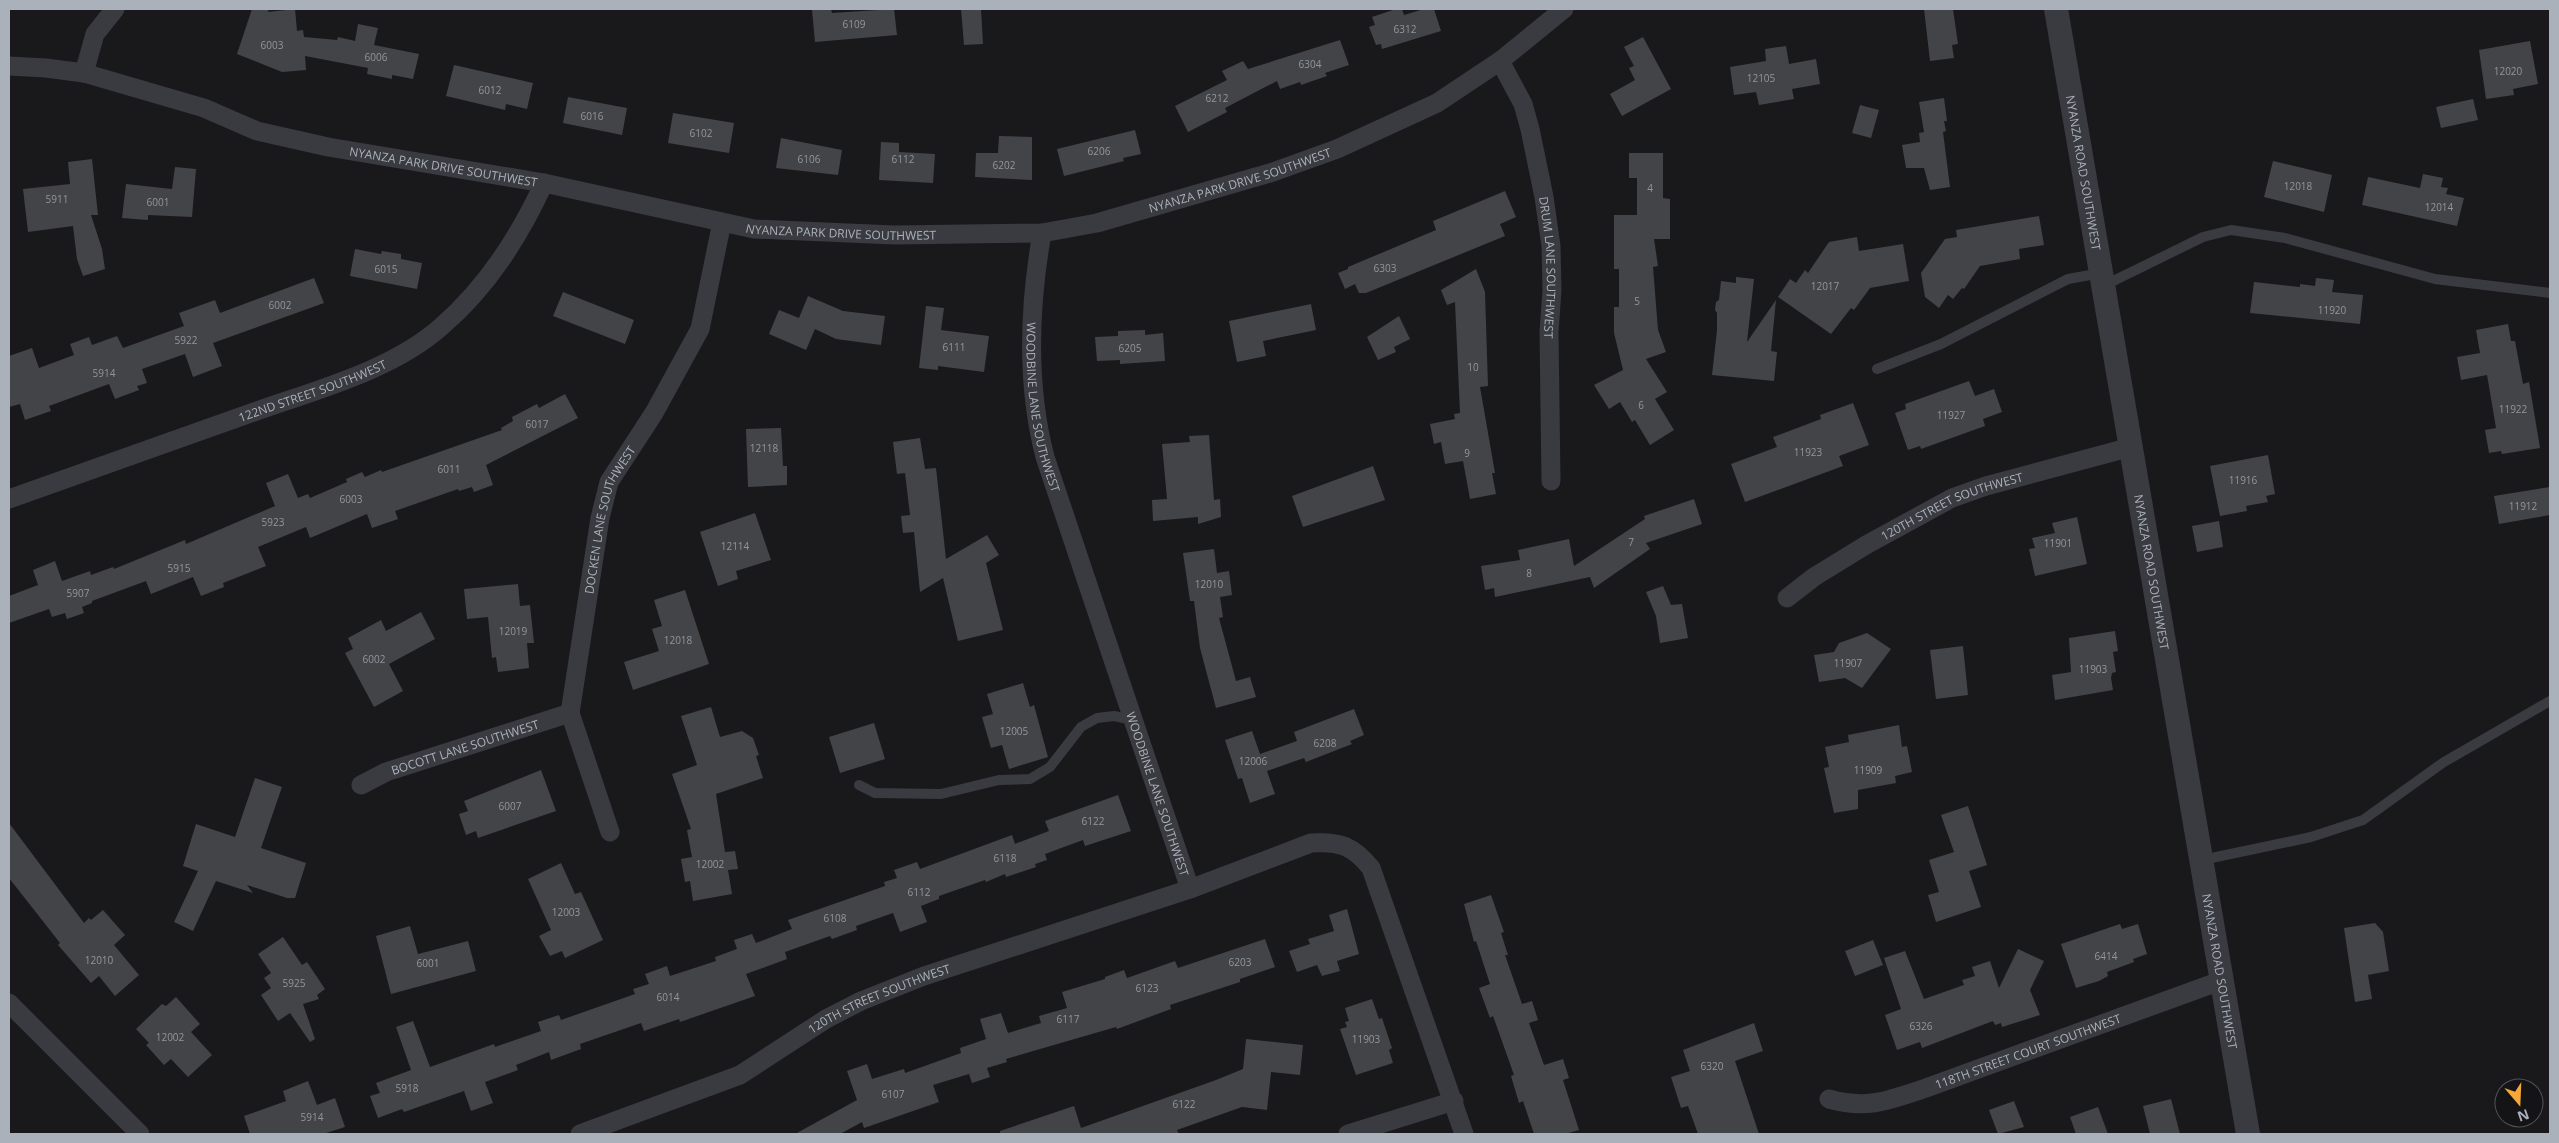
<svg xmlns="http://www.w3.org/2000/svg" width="2559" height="1143" viewBox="0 0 2559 1143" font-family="'Open Sans',sans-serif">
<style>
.building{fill:#434448}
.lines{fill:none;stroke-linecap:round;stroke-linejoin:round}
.service{stroke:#3a3b40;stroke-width:10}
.minor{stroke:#3a3b40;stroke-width:19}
.tertiary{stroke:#3a3b40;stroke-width:24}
.labels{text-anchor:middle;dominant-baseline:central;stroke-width:4.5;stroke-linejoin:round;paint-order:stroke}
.number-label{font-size:10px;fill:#91969e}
.street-label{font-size:12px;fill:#abb1bb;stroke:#141416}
</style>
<rect width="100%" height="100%" fill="#19191b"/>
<g class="building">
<polygon points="252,9 269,9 268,12 295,9 297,31 303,30 304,37 337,40 338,37 355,41 358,24 378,28 374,45 419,54 413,79 392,75 392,79 367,74 368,68 305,56 306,70 282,72 237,54"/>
<polygon points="831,9 832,13 894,9 897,35 815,42 812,10"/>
<polygon points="961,9 981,9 983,44 964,45"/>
<polygon points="1396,9 1402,9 1404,15 1424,9 1434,9 1441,31 1382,49 1381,44 1376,45 1369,27 1375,25 1372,17"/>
<polygon points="1924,9 1953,9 1958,44 1952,45 1954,58 1930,61"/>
<polygon points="1643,37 1671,89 1622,116 1610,94 1635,80 1629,68 1634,66 1624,47"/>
<polygon points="1340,40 1349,65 1325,73 1327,76 1301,85 1300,82 1280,89 1277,81 1225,108 1227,112 1188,132 1175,106 1227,80 1222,71 1243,61 1248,69"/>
<polygon points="2530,41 2538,84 2513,89 2514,95 2486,99 2479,50"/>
<polygon points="1786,46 1789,64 1816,59 1820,84 1792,89 1794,99 1759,105 1756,92 1734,95 1730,67 1766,61 1765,49"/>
<polygon points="454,65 533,83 527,109 506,104 505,110 446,96"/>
<polygon points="568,97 627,108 622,135 563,123"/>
<polygon points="1944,98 1947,121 1944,121 1946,131 1943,132 1950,187 1930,190 1924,168 1906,168 1902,145 1920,142 1919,133 1924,132 1919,102"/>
<polygon points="2473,99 2478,120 2441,128 2436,107"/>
<polygon points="1860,105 1879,110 1871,138 1852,133"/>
<polygon points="673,113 734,123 729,153 668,143"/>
<polygon points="1135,130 1141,154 1123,158 1124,161 1064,176 1057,149"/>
<polygon points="999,136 1032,137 1032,180 975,177 976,153 998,153"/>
<polygon points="781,138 842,150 838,175 776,168"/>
<polygon points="881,142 899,143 899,152 935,154 933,183 879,180"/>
<polygon points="1629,153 1663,153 1663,198 1670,199 1670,239 1654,239 1658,266 1653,267 1658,330 1666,352 1646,359 1667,392 1655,399 1674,430 1650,445 1635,420 1632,422 1620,402 1609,409 1594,385 1623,370 1614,333 1614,307 1619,307 1619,269 1614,269 1614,215 1637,215 1637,178 1629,178"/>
<polygon points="92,159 98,215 91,215 102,249 105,269 83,276 77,259 73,226 28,232 23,189 70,184 68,162"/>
<polygon points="2273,161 2332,175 2324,212 2264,197"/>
<polygon points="175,167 196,169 192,217 148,215 148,220 122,218 126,184 172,189"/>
<polygon points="2423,174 2443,178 2441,187 2448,188 2446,194 2464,198 2457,226 2362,205 2368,177 2420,188"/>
<polygon points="1505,191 1516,217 1500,224 1505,236 1366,293 1359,293 1355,284 1345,289 1338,273 1348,269 1348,267 1436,230 1433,221"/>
<polygon points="2039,216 2044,245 2019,249 2020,259 1980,266 1964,289 1962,288 1953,299 1948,295 1939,308 1925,297 1921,273 1945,239 1957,237 1956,230"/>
<polygon points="1857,237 1859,251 1903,244 1909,281 1870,288 1854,310 1851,308 1831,334 1778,297 1790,279 1796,283 1805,270 1808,273 1829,242"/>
<polygon points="355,249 381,254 382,251 401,254 401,259 422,263 417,289 350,276"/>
<polygon points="1476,269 1485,292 1488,386 1480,387 1495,473 1492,473 1496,494 1470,499 1463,461 1445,464 1441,442 1434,444 1430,424 1455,419 1454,414 1460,413 1455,302 1447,305 1441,290"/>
<polygon points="1736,277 1754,279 1747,342 1776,300 1771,351 1777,352 1774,381 1712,375 1717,330 1717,313 1715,310 1716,302 1719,300 1721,281 1736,283"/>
<polygon points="314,278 324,303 213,343 222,366 193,377 185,354 142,369 147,383 137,386 139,390 115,399 109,384 49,406 51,411 25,420 20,404 9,407 9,356 32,348 39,368 74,355 70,344 89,337 92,345 117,336 123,348 184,326 179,313 215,300 220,313"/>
<polygon points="2316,278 2334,280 2332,292 2363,295 2360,324 2250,313 2254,282 2300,287 2300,284 2315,286"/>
<polygon points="563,292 634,320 625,344 553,316"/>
<polygon points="808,296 843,311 885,316 881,345 836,339 815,329 806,350 769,334 779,310 799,318"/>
<polygon points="1311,304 1316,330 1263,341 1266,356 1237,362 1229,321"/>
<polygon points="926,306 944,308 941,330 989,336 984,372 938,366 938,370 919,368"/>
<polygon points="1399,316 1410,339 1394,347 1396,352 1378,360 1367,337"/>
<polygon points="2508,324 2511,341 2515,341 2523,384 2529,382 2540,448 2502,454 2501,451 2489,453 2485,430 2496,428 2487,375 2461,380 2457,357 2480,353 2476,330"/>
<polygon points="1145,330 1145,335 1163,333 1165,361 1120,364 1120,360 1097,361 1095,337 1118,336 1118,331"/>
<polygon points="1969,381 1975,396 1994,389 2002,412 1983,419 1985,426 1921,449 1920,446 1908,450 1895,413 1906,409 1905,404"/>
<polygon points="565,394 578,418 486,465 493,485 474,492 472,487 459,491 458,489 395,511 398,519 372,528 367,514 310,538 306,527 258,547 266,566 223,583 224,587 201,596 193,577 151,594 146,581 92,601 92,603 82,607 84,613 67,619 65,613 52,617 49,609 9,623 9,596 38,585 33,570 55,561 62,581 90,571 91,575 113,567 114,569 185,540 186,544 275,506 266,483 288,474 298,498 308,494 310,498 347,482 346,479 362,472 365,477 381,470 382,472 502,430 501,428 513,421 512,417 537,404 539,408"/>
<polygon points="1853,403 1869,445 1839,456 1843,466 1745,502 1731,464 1777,447 1773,437 1821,419 1820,415"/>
<polygon points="781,428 783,466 787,466 787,485 748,487 746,429"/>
<polygon points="1209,435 1214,500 1220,499 1221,517 1198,524 1198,517 1153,521 1152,500 1167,499 1162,444 1190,442 1189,436"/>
<polygon points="920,438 925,469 936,468 946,559 987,535 999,555 986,563 1003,630 958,641 943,578 920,592 914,532 903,533 901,516 910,515 905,473 897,474 893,442"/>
<polygon points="2268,455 2275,494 2266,496 2268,502 2246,506 2247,511 2220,516 2210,466"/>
<polygon points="1373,466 1385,500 1303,527 1292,496"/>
<polygon points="2550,487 2550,515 2499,524 2494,496"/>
<polygon points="1694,499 1702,524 1646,543 1650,549 1594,588 1590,577 1495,597 1494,588 1485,590 1481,566 1520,560 1518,550 1569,539 1574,566 1645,519 1644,516"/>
<polygon points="755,513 771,560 736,571 738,579 718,586 700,532"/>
<polygon points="2077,517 2087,564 2035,576 2029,549 2035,548 2032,538 2055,533 2052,523"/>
<polygon points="2219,521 2223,547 2197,552 2192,526"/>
<polygon points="1214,549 1217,573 1229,571 1232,595 1220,597 1223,617 1219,618 1236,681 1250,677 1256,697 1216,708 1200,648 1194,601 1190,601 1183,553"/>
<polygon points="518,584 520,606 530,605 534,643 527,643 529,668 498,672 496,657 492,658 488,617 467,619 464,589"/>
<polygon points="1663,586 1671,605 1682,604 1688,638 1660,643 1656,616 1646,592"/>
<polygon points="685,590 709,664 633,690 624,662 659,651 652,629 662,626 654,600"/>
<polygon points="421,612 435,639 389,664 403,691 374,707 345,653 353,649 348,638 381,620 386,631"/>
<polygon points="2115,631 2118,651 2113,652 2116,672 2112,673 2111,678 2113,690 2055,700 2052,675 2071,672 2069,638"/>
<polygon points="1867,633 1891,649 1862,688 1845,678 1819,682 1814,655 1834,652 1839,643"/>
<polygon points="1963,646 1968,695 1936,699 1930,650"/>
<polygon points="1023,683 1030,707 1034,705 1048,757 1009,769 1002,745 991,748 982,717 993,714 987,694"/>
<polygon points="711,707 720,737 742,731 753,738 759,755 756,756 763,778 716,794 725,852 735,851 738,869 728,870 732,894 693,901 690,881 685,882 681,859 692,857 687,830 691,829 672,774 697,765 681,716"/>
<polygon points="1354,709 1364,735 1350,741 1352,744 1306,762 1304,758 1267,771 1275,794 1250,803 1242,778 1238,779 1225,740 1252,731 1260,754 1297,741 1294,732"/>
<polygon points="874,723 885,759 840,773 829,737"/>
<polygon points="1899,725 1902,747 1907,746 1912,772 1895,776 1896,783 1858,790 1858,809 1834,813 1824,768 1829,767 1825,747 1849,742 1848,735"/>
<polygon points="541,770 556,811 478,838 476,831 466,835 459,814 468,811 464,801"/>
<polygon points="255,778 282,787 261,848 306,863 295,898 287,898 247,885 253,893 216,881 193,931 174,922 198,871 183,866 196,824 235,837"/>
<polygon points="1118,795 1131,831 1085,846 1083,840 1045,854 1047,860 1035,864 1036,867 1006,877 1005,874 986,882 985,880 939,896 939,899 921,906 927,922 900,932 893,913 856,926 857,930 832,939 830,936 785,952 787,959 746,974 755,996 680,1022 679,1019 644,1031 641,1023 580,1044 581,1049 551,1060 549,1052 516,1065 518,1070 485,1082 493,1103 471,1111 464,1091 404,1112 402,1109 378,1118 370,1096 380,1093 376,1083 411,1070 396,1027 413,1021 430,1067 494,1044 495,1047 541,1031 538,1022 559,1015 561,1020 635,994 633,989 649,984 645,974 667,966 670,976 716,961 715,957 737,949 734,940 752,934 756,943 792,929 788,920 885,886 884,882 897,878 894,870 917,862 920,869 1012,835 1015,844 1049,831 1045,821"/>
<polygon points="1968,806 1987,865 1969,871 1981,907 1936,922 1928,895 1939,892 1929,860 1954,852 1941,815"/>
<polygon points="9,823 84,923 89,918 91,920 103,910 125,935 114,945 139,975 115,996 99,976 91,983 58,945 60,943 9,878"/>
<polygon points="561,863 575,894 581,892 603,940 565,958 562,951 550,956 539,936 551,930 528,879"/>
<polygon points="1491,895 1504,932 1501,933 1508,955 1505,955 1522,1004 1532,1001 1538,1020 1529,1023 1544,1065 1563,1059 1569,1078 1563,1080 1579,1130 1565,1134 1534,1134 1523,1101 1519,1103 1511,1076 1514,1075 1493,1016 1490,1018 1479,988 1490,984 1476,941 1474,942 1464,904"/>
<polygon points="1347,909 1359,954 1337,961 1340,971 1322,976 1317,965 1297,972 1289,951 1310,944 1308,939 1334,931 1329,915"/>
<polygon points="2375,923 2383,932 2389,971 2368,975 2372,999 2355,1002 2344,928"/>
<polygon points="2120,924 2122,929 2138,924 2147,954 2133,959 2134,962 2107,972 2108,976 2099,981 2076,988 2061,944"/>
<polygon points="410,926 418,954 468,941 476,971 391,994 376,936"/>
<polygon points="283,937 302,965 307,962 325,989 317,995 319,999 303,1004 315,1039 310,1042 290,1013 278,1021 261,995 271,988 264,978 271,973 258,954"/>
<polygon points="1265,939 1275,967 1240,979 1240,982 1170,1005 1171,1009 1117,1029 1116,1027 1006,1059 1007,1062 987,1068 990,1077 972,1083 969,1074 933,1085 939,1102 864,1128 862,1122 840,1134 795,1134 857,1100 847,1071 867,1064 872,1079 904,1069 905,1073 961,1053 960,1048 986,1039 980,1019 1001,1013 1008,1033 1041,1023 1039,1016 1067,1008 1062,992 1105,979 1105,977 1124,970 1127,978 1175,961 1178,968"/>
<polygon points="1873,940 1883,965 1855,976 1845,951"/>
<polygon points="2018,949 2044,961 2030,990 2040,1015 2002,1027 2001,1023 1995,1025 1993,1021 1922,1048 1920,1042 1897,1050 1885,1015 1901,1009 1884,958 1905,951 1924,999 1964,985 1962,980 1975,976 1972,967 1990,961 1999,988"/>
<polygon points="176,997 200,1024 191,1032 212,1055 188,1077 171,1059 164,1065 146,1045 149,1043 136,1029 162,1004 166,1006"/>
<polygon points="1372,999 1379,1019 1382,1018 1392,1048 1389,1050 1393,1063 1356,1075 1340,1029 1347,1027 1345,1022 1349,1021 1345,1008"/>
<polygon points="1754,1023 1763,1051 1735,1061 1759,1134 1698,1134 1688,1106 1681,1108 1671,1077 1690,1071 1683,1050"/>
<polygon points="1246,1039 1303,1045 1300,1075 1271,1072 1267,1110 1242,1107 1177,1130 1179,1134 1000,1134 1000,1131 1074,1106 1081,1128 1216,1080 1243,1069"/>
<polygon points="308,1081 317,1105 335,1098 345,1127 323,1134 250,1134 244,1116 286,1101 283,1091"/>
<polygon points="2171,1099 2180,1134 2150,1134 2143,1106"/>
<polygon points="2014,1101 2024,1127 1998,1134 1989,1110"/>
<polygon points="2098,1107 2108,1134 2076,1134 2070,1117"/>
</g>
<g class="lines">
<g class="service">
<polyline points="2103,286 2203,237 2231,230 2285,238 2435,279 2550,293"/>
<polyline points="1877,369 1941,344 2068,279 2101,273"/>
<polyline points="859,785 875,793 941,794 999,780 1030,779 1050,767 1081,727 1097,718 1114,716 1133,720"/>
<polyline points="2202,860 2311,837 2363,820 2444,762 2550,701"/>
</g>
<g class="minor">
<path id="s1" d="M1500,61L1523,104L1530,129L1544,197L1551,246L1552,290L1549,332L1551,481"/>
<path id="s2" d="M9,66L46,68L84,73L204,108L257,131L328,147L544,183L754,229L894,235L1042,233L1097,223L1270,173L1337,149L1437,103L1500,61L1564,9"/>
<polyline points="84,73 95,34 115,9"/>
<path id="s3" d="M1042,233C1029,307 1026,384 1045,457L1190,889"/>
<path id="s4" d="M9,499C91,470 173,441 254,412C316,390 393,370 442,326C488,286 519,237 544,183"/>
<path id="s5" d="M1787,598L1814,577L1866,545L1952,498L1986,486L2131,447"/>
<path id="s6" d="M361,785L386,772L570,713"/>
<path id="s7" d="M610,832L570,713L600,518L609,482L654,413L700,329L722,222"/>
<polyline points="9,1003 140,1134"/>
<path id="s8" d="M1829,1099C1867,1110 1890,1100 1926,1088L2223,980"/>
<path id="s9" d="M580,1134L740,1075L826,1019L861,1001L924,976L1190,889L1311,843C1340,841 1353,846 1371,868L1464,1134"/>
<polyline points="1348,1134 1454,1101"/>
</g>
<path class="tertiary" id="s10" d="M2056,9L2248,1134"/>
</g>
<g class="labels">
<g class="number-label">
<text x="854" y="24">6109</text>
<text x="1405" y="29">6312</text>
<text x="272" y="45">6003</text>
<text x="376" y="57">6006</text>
<text x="1310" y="64">6304</text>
<text x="2508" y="71">12020</text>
<text x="1761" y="78">12105</text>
<text x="490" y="90">6012</text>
<text x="1217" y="98">6212</text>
<text x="592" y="116">6016</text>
<text x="701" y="133">6102</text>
<text x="1099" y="151">6206</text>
<text x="809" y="159">6106</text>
<text x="903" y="159">6112</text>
<text x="1004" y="165">6202</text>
<text x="2298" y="186">12018</text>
<text x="1650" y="188">4</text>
<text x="57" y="199">5911</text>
<text x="158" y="202">6001</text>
<text x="2439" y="207">12014</text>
<text x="1385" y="268">6303</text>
<text x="386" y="269">6015</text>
<text x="1825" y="286">12017</text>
<text x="1637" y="301">5</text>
<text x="280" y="305">6002</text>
<text x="2332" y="310">11920</text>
<text x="186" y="340">5922</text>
<text x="954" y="347">6111</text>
<text x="1130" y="348">6205</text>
<text x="1473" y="367">10</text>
<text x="104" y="373">5914</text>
<text x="1641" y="405">6</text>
<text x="2513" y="409">11922</text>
<text x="1951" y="415">11927</text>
<text x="537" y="424">6017</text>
<text x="764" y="448">12118</text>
<text x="1808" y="452">11923</text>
<text x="1467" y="453">9</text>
<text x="449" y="469">6011</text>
<text x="2243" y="480">11916</text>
<text x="351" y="499">6003</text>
<text x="2523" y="506">11912</text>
<text x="273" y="522">5923</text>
<text x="1631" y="542">7</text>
<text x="2058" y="543">11901</text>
<text x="735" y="546">12114</text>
<text x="179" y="568">5915</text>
<text x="1529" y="573">8</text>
<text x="1209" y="584">12010</text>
<text x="78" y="593">5907</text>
<text x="513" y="631">12019</text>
<text x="678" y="640">12018</text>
<text x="374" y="659">6002</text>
<text x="1848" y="663">11907</text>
<text x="2093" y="669">11903</text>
<text x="1014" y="731">12005</text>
<text x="1325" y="743">6208</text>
<text x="1253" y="761">12006</text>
<text x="1868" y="770">11909</text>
<text x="510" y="806">6007</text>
<text x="1093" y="821">6122</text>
<text x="1005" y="858">6118</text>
<text x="710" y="864">12002</text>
<text x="919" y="892">6112</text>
<text x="566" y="912">12003</text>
<text x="835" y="918">6108</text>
<text x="2106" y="956">6414</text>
<text x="99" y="960">12010</text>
<text x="1240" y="962">6203</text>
<text x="428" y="963">6001</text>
<text x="294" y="983">5925</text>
<text x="1147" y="988">6123</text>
<text x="668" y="997">6014</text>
<text x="1068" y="1019">6117</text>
<text x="1921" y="1026">6326</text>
<text x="170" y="1037">12002</text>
<text x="1366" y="1039">11903</text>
<text x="1712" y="1066">6320</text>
<text x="407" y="1088">5918</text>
<text x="893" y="1094">6107</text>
<text x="1184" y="1104">6122</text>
<text x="312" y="1117">5914</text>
</g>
<g class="street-label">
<text stroke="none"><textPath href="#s2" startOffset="448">NYANZA PARK DRIVE SOUTHWEST</textPath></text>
<text stroke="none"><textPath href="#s10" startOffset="166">NYANZA ROAD SOUTHWEST</textPath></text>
<text stroke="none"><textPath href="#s2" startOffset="1258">NYANZA PARK DRIVE SOUTHWEST</textPath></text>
<text stroke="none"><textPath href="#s2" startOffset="852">NYANZA PARK DRIVE SOUTHWEST</textPath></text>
<text stroke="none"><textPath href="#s1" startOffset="215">DRUM LANE SOUTHWEST</textPath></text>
<text stroke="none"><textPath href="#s4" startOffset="322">122ND STREET SOUTHWEST</textPath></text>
<text stroke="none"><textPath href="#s3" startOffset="176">WOODBINE LANE SOUTHWEST</textPath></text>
<text stroke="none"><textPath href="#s5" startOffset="190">120TH STREET SOUTHWEST</textPath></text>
<text stroke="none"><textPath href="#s7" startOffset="324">DOCKEN LANE SOUTHWEST</textPath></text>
<text stroke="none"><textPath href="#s10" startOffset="571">NYANZA ROAD SOUTHWEST</textPath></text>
<text stroke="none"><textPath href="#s6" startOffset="111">BOCOTT LANE SOUTHWEST</textPath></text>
<text stroke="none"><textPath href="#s3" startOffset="581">WOODBINE LANE SOUTHWEST</textPath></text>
<text stroke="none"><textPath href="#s10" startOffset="976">NYANZA ROAD SOUTHWEST</textPath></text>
<text stroke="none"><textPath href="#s9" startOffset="330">120TH STREET SOUTHWEST</textPath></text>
<text stroke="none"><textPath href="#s8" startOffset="208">118TH STREET COURT SOUTHWEST</textPath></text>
</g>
</g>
<rect width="2559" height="1143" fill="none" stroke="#abb1bb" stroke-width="20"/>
<g transform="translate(2519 1103) rotate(161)"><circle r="24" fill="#141416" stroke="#505358"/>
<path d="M0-4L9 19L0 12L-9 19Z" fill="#f5a837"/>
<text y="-8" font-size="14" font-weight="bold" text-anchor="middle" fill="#abb1bb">N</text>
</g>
</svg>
